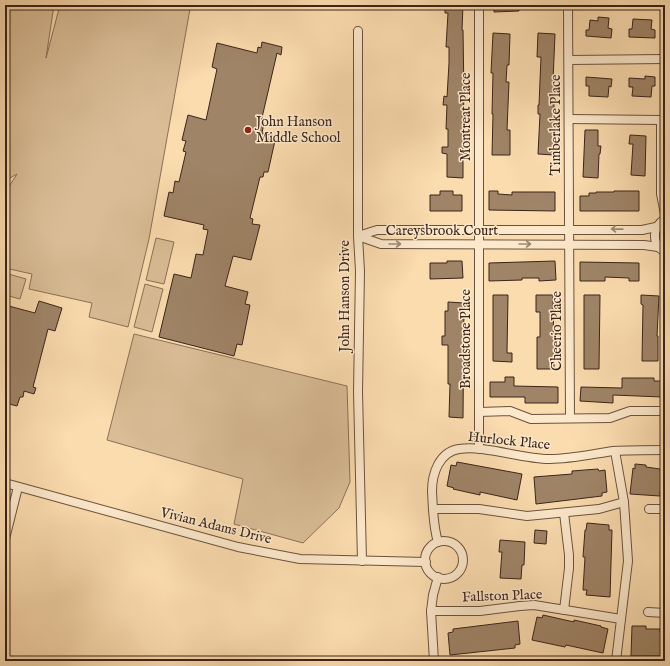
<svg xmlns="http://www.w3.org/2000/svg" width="670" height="666" viewBox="0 0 670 666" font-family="'IM FELL English',serif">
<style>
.green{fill:#dabd96;stroke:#8a7058}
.building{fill:#9f8467;stroke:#3b2419}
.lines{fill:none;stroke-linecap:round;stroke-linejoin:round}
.street-casing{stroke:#6b523e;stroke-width:10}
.street{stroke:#fce8cb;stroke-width:8}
.oneway{stroke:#9c8672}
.poi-dot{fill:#8f2418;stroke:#fce8cb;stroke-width:1.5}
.labels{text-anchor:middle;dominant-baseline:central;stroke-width:3;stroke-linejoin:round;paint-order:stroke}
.street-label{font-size:14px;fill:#3b2419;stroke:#fce8cb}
.poi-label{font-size:14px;fill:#3b2419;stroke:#fce8cb;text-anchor:start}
</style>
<rect width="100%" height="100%" fill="#fbdcaf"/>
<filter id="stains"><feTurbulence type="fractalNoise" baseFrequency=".005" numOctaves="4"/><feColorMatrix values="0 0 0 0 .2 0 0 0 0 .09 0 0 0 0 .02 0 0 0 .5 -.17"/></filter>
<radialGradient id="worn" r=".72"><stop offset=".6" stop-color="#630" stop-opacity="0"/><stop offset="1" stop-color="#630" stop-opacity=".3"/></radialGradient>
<g class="green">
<polygon points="5,5 54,5 46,58 60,5 201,5 190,9 149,239 128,327 89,317 92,303 29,289 32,274 5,268 5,193 17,174 5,181"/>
<polygon points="156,238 174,242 164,284 146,280"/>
<polygon points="5,273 26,279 20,299 5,295"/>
<polygon points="145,284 163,289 152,332 134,327"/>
<polygon points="134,334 347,386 350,482 339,508 303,543 234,524 243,479 107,440"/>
</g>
<g class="building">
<polygon points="445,5 463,5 462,30 463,30 464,97 462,137 463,137 463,178 447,177 447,154 442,153 442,147 448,147 448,129 446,129 447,105 443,105 444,96 447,97 449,63 449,47 446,47 448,13 445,13"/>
<polygon points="494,5 519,5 519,11 494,12"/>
<polygon points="598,17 609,18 608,28 612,29 611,38 586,36 586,30 589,30 590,20 598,21"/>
<polygon points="633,19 652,20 651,29 655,30 655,38 629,37 629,29 632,29"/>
<polygon points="493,33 510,34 509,65 507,65 506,82 509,82 507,130 510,130 510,155 492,155 493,114 492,114 493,73 491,73"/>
<polygon points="538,33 555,34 553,81 554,82 554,123 555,123 554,155 538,154 540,114 538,114 538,105 539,105 541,57 537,57"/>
<polygon points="262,42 282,47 281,55 277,53 261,122 264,123 262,133 276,136 268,172 264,172 263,177 260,177 250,218 253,219 252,224 260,225 251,260 233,256 225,286 248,292 245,304 250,305 242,345 237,344 234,356 159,337 174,274 191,278 196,254 203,255 208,230 203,229 204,225 164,216 169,192 173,193 175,181 179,182 186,152 183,151 186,141 182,140 188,115 206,120 217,69 212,67 217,43 257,53 258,47 261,48"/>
<polygon points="645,76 655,77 655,86 652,86 651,97 632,96 633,87 629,87 629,78 645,79"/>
<polygon points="586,77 612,79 611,87 609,86 608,97 589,96 589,86 586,86"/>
<polygon points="585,130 598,130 598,146 601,146 600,154 599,154 598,178 583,177"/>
<polygon points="630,135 646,136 645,176 631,175 633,144 629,144"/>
<polygon points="440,191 453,191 453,195 462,195 462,211 430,211 430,195 440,195"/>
<polygon points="489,191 498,191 498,194 512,195 512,192 555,192 555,211 489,210"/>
<polygon points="614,191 639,191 639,211 580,211 580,196 589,196 589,193 596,193 596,192 614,192"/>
<polygon points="447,261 462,261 463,278 430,279 430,263 447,263"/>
<polygon points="555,261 556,280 539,281 539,278 522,278 522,280 489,281 489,263"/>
<polygon points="580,262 639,263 639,281 629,281 629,278 605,277 605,281 580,281"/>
<polygon points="493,295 508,295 507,353 512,353 512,362 493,361"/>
<polygon points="536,295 553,295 554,369 537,369 537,337 540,337 540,312 536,312"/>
<polygon points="584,295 600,295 599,369 584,369"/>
<polygon points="641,295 659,296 657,336 658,336 658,361 642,361 643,305 641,304"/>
<polygon points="39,301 62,308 55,331 48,329 33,387 36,388 34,394 24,391 23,397 20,397 17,406 5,403 5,305 35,313"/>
<polygon points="448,302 464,303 463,418 449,417 450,384 448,384 448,345 442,345 442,336 445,336 445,311 448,311"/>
<polygon points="505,377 514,377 514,386 558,387 558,403 525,403 525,397 490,397 490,382 505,382"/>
<polygon points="622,378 654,378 654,381 662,381 662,397 613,395 613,403 580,401 581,387 622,388"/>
<polygon points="457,462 522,474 517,500 480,492 480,495 453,489 454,488 447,486 451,465 456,466"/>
<polygon points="635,464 646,465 646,467 660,469 660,471 665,471 665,492 660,492 660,496 630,494 633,468 635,469"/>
<polygon points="598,469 599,471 605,470 607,492 602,493 602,496 536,504 534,477 572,474 572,471"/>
<polygon points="587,523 609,525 609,530 612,530 610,597 586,595 587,590 583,590 585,557 583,557 585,530 586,530"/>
<polygon points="535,530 547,531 546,544 534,543"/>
<polygon points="500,540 525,542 524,565 522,565 521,579 500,578 502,552 499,552"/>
<polygon points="543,615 574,622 574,620 601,626 601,627 608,629 603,653 566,645 565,647 532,640 537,617 542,618"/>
<polygon points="518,621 520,644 515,645 515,648 450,655 448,633 453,632 453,629"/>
<polygon points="632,626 646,626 646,629 660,629 660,632 665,632 665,656 631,656"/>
</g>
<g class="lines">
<g class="street-casing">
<g id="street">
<polyline points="479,5 479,449"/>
<polyline points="568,5 570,418"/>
<polyline points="358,31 358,236 360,271 358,392 362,561"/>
<polyline points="569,60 665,59"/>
<polyline points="569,119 661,120 661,194 665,214"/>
<path d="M665,219C652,227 651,244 665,252"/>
<polyline points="656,227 642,230 377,230 358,236 381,244 644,245 658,247"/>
<polyline points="479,412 510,411 531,419 610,418 630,411 665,411"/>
<polyline points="615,451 624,502 628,561 616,661"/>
<polyline points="5,483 238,547 300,559 426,562"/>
<polyline points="433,509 479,509 527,516 599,509 624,502"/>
<polyline points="649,509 665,509"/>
<polyline points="5,539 18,487"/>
<circle cx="444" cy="560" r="19"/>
<path d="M438,542C433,526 433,509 432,491C432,474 439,452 459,449C487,445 520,459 550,459C571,459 592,454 613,451C630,450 648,450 665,450"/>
<polyline points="564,610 569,568 569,555 564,513"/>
<polyline points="431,611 480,611 520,606 534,605 621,619"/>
<polyline points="648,612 665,613"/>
<polyline points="434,661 431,611 433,595 438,577"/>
</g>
</g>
<use href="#street" class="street"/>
</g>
<defs><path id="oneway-shaft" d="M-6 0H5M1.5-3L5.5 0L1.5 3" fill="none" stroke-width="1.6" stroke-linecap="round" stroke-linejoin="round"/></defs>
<g class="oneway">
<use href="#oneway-shaft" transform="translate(617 229) rotate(-179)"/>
<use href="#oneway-shaft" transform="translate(395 244)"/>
<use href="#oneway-shaft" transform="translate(525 244)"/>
</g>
<circle class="poi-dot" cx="248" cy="130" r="4"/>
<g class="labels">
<g class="street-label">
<text transform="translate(466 117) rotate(-90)">Montreat Place</text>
<text transform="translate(556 125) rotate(-90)">Timberlake Place</text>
<text x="442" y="231">Careysbrook Court</text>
<text transform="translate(345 296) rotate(-90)">John Hanson Drive</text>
<text transform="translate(557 331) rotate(-90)">Cheerio Place</text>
<text transform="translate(466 339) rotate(-90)">Broadstone Place</text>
<text transform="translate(509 441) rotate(6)">Hurlock Place</text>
<text transform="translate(216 526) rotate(14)">Vivian Adams Drive</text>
<text transform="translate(502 596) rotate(-2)">Fallston Place</text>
</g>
<g class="poi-label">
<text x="256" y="122">John Hanson<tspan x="256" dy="16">Middle School</tspan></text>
</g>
</g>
<rect width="670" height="666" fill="none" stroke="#fbdcaf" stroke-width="20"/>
<rect x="6" y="6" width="658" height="654" fill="none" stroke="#3b2419" stroke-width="2"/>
<rect x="10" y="10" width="650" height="646" fill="none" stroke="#3b2419"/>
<rect width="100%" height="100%" filter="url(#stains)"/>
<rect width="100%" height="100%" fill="url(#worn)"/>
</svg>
